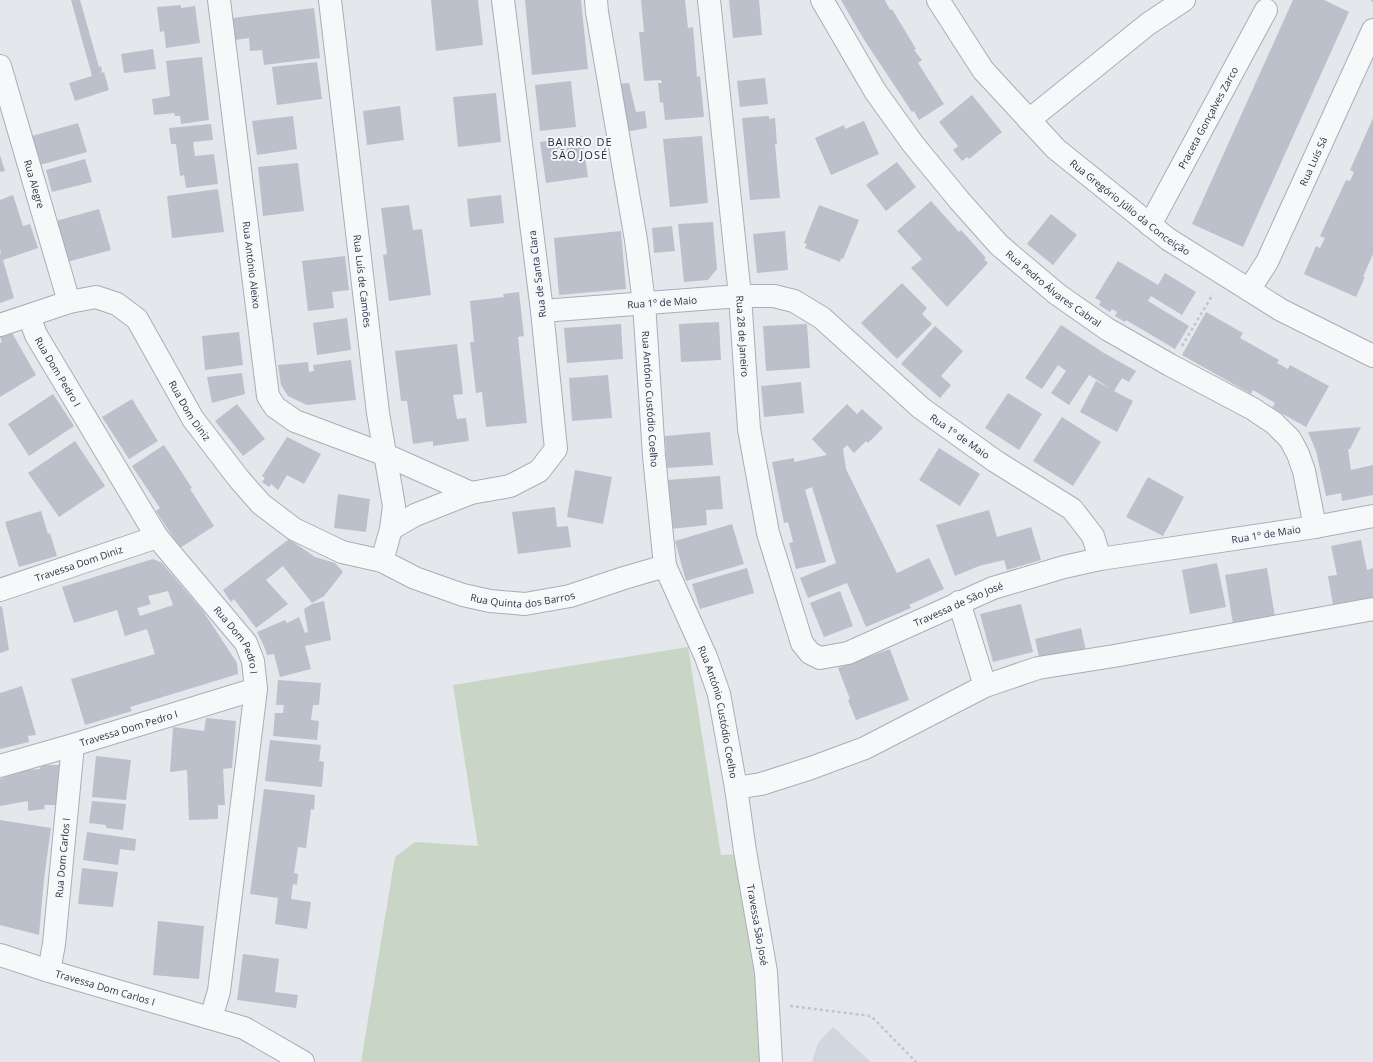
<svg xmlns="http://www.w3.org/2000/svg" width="1373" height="1062" viewBox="0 0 1373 1062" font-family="'Open Sans',sans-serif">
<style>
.built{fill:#d2d6de}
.green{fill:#c9d6c5}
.building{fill:#bbc0ca;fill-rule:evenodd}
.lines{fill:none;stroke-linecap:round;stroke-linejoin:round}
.minor-casing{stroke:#a9aeb7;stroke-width:24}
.path{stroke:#c2c5cb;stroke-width:2.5;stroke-dasharray:3 3;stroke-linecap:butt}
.minor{stroke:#f7f8fa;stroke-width:22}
.labels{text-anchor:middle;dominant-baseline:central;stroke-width:4;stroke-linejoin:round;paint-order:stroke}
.street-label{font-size:10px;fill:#2b3445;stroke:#f4f6f9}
.neighbourhood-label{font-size:11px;letter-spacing:1px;fill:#1d2536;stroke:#f4f6f9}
</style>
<rect width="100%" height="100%" fill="#e4e7ec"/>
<polygon class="built" points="833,1027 871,1062 812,1062 818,1043"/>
<polygon class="green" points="688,647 721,855 740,854 750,908 765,1062 361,1062 395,857 415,842 478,846 453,685"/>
<g class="building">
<polygon points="71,0 80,0 99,67 101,66 102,73 104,72 109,90 75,101 69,83 92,76"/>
<polygon points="431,0 478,0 483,45 436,51"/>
<polygon points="525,0 581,0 588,69 532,75"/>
<polygon points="641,0 685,0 688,28 693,27 697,77 700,76 704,117 665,120 663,102 660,103 658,83 662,83 661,80 644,81 639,32 644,32"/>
<polygon points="729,0 759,0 762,35 733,38"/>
<polygon points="841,0 885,0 890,10 892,9 916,49 914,50 922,60 918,63 944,104 919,120 914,111 912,112 863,38"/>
<polygon points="1293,0 1324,0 1349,12 1243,247 1192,224"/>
<polygon points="181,5 181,8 195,6 200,43 166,48 164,31 160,32 157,7"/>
<polygon points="314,8 320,58 264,65 262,50 250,51 249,38 235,40 232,18"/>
<polygon points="153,49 156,69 124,73 121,54"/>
<polygon points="202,57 209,120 181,124 180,116 175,116 174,113 154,115 152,99 170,96 166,61"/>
<polygon points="317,62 322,99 277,105 272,67"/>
<polygon points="765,78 768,104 740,107 737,81"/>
<polygon points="571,81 576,127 540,131 535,85"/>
<polygon points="629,83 636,112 645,111 647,128 626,132 615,84"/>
<polygon points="496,93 501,142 458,147 453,97"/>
<polygon points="972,95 1002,132 969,159 967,157 962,161 953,150 958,146 939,122"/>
<polygon points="400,106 404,140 367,145 363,111"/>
<polygon points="293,116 297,149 257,155 252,121"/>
<polygon points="769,116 769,119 775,118 777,144 775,144 780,198 750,200 742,118"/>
<polygon points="1373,118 1373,254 1363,277 1365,277 1356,297 1304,274 1316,246 1320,248 1325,238 1320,236 1346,180 1350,181 1354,172 1350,170"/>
<polygon points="864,121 879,154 831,175 815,138 844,125 845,129"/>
<polygon points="78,123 87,152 40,165 32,136"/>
<polygon points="211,124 213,140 193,142 195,156 214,154 218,184 186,188 184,175 180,176 176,144 171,144 169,128"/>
<polygon points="582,136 588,177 546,183 540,142"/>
<polygon points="702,136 708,203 670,207 663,139"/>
<polygon points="0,155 5,171 0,172"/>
<polygon points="85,159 92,182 52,192 46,170"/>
<polygon points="897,162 916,187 886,211 866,185"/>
<polygon points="298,163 304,211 263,216 258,167"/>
<polygon points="218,189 224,232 172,238 167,196"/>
<polygon points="13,195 23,226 30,224 38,248 3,260 14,298 0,303 0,254 1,254 0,249 0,200"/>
<polygon points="501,195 504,223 470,227 467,199"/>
<polygon points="931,201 959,232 961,230 986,258 984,259 988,263 947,307 911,268 922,259 897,231"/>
<polygon points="409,205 413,230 422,229 431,295 389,301 383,255 387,254 381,208"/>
<polygon points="819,205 859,220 843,259 841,258 840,262 805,248 807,244 804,243"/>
<polygon points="99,209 111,250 67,262 56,221"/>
<polygon points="1051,214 1077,235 1053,265 1027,244"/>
<polygon points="713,222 717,269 708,280 684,282 678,224"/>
<polygon points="672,226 675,251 654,253 652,228"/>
<polygon points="621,231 626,289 559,295 554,238"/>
<polygon points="785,231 788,270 757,273 753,234"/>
<polygon points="345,256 349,290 332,292 334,308 308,311 302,261"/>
<polygon points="1118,261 1158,285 1165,273 1196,292 1182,315 1151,296 1148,301 1189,326 1175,349 1126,320 1125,322 1115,316 1117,312 1112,309 1110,312 1099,305 1101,301 1095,298"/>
<polygon points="902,283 927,308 922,314 932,324 897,359 861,323"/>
<polygon points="519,292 524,336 518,337 527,423 486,427 482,392 476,393 470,342 474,342 470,301 504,297 503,294"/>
<polygon points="1206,312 1243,333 1240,338 1279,360 1277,363 1288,369 1290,365 1329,386 1306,427 1272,408 1275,403 1253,390 1251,394 1182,355"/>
<polygon points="347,318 351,350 317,355 313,323"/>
<polygon points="719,322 721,360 681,362 679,324"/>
<polygon points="621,324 623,359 567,363 564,328"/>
<polygon points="807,324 810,368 766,371 763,326"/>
<polygon points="1061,325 1104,353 1136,371 1129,382 1122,378 1114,391 1133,401 1117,432 1080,412 1096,381 1111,389 1089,375 1069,405 1051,393 1066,371 1058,365 1042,389 1025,378"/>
<polygon points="935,326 963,351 941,376 951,385 940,398 901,364"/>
<polygon points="239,332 243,365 205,370 202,336"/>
<polygon points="12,333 36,375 0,397 0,343 2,342 0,337"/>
<polygon points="457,344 463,394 453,395 457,419 466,418 469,441 433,446 433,441 413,444 407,401 401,401 395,351"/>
<polygon points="351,360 356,400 307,405 288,396 281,385 278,365 308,362 309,372 314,371 313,365"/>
<polygon points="242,373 245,394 212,403 207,377"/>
<polygon points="608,375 612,418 572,421 569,378"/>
<polygon points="801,382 804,413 764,417 761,386"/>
<polygon points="1008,393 1042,414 1019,450 985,428"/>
<polygon points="53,394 74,426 29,456 8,424"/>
<polygon points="132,399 158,441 129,459 102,417"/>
<polygon points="237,404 265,439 243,456 215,421"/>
<polygon points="847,404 857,414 862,409 883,428 868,443 866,441 854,453 847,445 843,449 846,469 897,573 929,558 944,589 909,605 911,608 866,627 847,583 808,598 800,578 836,563 812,487 805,490 826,562 796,569 789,543 793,542 788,522 784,523 772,462 794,458 794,462 827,455 812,439"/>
<polygon points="1062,417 1101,442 1073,486 1033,461"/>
<polygon points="1361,427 1350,449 1348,449 1351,470 1373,465 1373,495 1342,501 1341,493 1326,496 1316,451 1308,432"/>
<polygon points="710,432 713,465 667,468 665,436"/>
<polygon points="287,437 321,454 304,484 287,475 278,490 271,484 269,487 262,482 265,478 262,476"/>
<polygon points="75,441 105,486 59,517 28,473"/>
<polygon points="164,445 192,488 190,489 214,526 180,548 156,511 160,508 132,466"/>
<polygon points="939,448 980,474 960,506 919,480"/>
<polygon points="575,470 612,477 603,524 567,517"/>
<polygon points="720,476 723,509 706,510 707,525 671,529 667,480"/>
<polygon points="1148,477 1184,497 1163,536 1126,517"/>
<polygon points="338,494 370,499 366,532 334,528"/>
<polygon points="555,507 557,527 568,526 571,547 518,554 512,512"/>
<polygon points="989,510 997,537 1031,527 1041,560 1007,570 1004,560 979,566 955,576 936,525"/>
<polygon points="41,511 48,534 50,533 57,556 19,567 5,522"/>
<polygon points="732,524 744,564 686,581 675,541"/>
<polygon points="289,539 315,557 335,563 343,572 324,596 312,603 283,566 266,580 288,604 256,628 234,599 231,602 223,590"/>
<polygon points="1361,540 1367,570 1373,568 1373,604 1334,611 1328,576 1337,575 1331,546"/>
<path d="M153,559L162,563L203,611L237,663L238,674L130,707L132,711L85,725L71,679L155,654L147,629L125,636L117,610L74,623L62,587ZM168,591L173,605L140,616L137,608L151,604L148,596Z"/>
<polygon points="1217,563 1226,607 1190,614 1182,570"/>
<polygon points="747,568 754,593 700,609 692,584"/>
<polygon points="1267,568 1275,617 1233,624 1225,575"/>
<polygon points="840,591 853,626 824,637 810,603"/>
<polygon points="324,601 331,640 305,646 311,669 280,677 274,654 267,655 264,646 257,632 285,620 287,623 299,617 305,633 308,632 304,609 312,604"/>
<polygon points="1021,604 1033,652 993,662 980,614"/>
<polygon points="2,606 9,650 0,653 0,607"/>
<polygon points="1081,628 1086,651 1040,661 1035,639"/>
<polygon points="890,649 909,700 856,720 848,700 850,699 838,668"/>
<polygon points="278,680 321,683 319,705 313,705 311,720 319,721 317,740 273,736 275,713 283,713 284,705 276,705"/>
<polygon points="22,686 36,735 28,736 29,742 0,749 0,693"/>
<polygon points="206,718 236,721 232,768 223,769 225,805 218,805 218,819 189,820 187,770 170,772 173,727 204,731"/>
<polygon points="270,740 321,745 319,761 324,762 322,787 265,781"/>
<polygon points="96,756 131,760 126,800 92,797"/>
<polygon points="41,765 59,765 60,787 57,788 58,805 44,805 45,809 28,811 28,801 0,806 0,779 26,770 40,769"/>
<polygon points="264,789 315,795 314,810 311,809 306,848 298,847 294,873 298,874 297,885 293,884 291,899 311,902 307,929 275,924 278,898 250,894"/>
<polygon points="92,801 126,804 123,830 106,828 106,825 89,823"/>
<polygon points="0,820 51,828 44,879 39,935 0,925"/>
<polygon points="87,832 136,839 135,851 120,849 118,865 83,860"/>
<polygon points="82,868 118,872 113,907 78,904"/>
<polygon points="158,921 204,926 199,979 153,975"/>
<polygon points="243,954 279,959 275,992 298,995 296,1008 237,1000"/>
</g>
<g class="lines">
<g class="minor-casing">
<g id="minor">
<path id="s1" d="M219,0L268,396L275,407L295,421L386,455L471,493"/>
<path id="s2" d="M330,0L378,413L394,506L391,529L382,561"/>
<path id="s3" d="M596,0L597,12L636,240L644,303L654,456L665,566L706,657L719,694L736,788L745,851L766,972L771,1062"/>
<path id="s4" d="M709,0L740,296L749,429L768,533L802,643L810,653L820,658L848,653L993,588L1064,567L1100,559L1315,527L1373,516"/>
<path id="s5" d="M822,0L875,91L913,144L959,200L999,245L1057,294L1107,329L1170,365L1253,409L1274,423L1290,439L1298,454L1304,471L1315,527"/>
<path id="s6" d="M938,0L983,70L1056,149L1168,239L1281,310L1373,356"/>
<path id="s7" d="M0,66L69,302"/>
<polyline points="1029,120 1148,24 1184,0"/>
<path id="s8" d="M1150,225L1266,10"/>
<path id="s9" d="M1249,290L1267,262L1373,30"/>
<polyline points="542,311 740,296 774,296 794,301 822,318 921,408 995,461 1072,509 1093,536 1100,559"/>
<path id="s10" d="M29,316L36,335L157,537L246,643L253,661L256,689L219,991L211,1018"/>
<path id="s11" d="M0,325L69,302L96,297L117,304L137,319L193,419L239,479L261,504L294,529L342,552L382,561L415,578L463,595L490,601L525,604L570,596L624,578L665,566"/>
<polyline points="391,529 415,515 471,493 510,486 539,471 556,449 542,311 503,0"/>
<path id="s12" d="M0,590L157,537"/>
<polyline points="959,602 985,686"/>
<path id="s13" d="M0,766L73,745L256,689"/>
<polyline points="736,788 761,784 811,768 865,748 985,686 1038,668 1114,656 1373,609"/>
<path id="s14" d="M0,955L49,971L244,1028L303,1062"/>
<path id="s15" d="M49,971L54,944L73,745"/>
</g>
</g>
<g class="path">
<polyline points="1371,0 1373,1"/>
<polyline points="1182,346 1213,294"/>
<polyline points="790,1006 871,1016 916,1062"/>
</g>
<use href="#minor" class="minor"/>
</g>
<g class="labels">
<g class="street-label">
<text stroke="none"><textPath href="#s8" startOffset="122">Praceta Gonçalves Zarco</textPath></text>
<text stroke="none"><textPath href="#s9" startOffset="144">Rua Luís Sá</textPath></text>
<text stroke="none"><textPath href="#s7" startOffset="123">Rua Alegre</textPath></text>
<text stroke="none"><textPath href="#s6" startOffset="285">Rua Gregório Júlio da Conceição</textPath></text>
<text stroke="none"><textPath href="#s1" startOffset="267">Rua António Aleixo</textPath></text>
<text transform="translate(537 274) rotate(-97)">Rua de Santa Clara</text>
<text stroke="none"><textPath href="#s2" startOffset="283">Rua Luís de Camões</textPath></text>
<text stroke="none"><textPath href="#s5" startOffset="373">Rua Pedro Álvares Cabral</textPath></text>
<text transform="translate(662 302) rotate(-4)">Rua 1º de Maio</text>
<text stroke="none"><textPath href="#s4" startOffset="338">Rua 28 de Janeiro</textPath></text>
<text stroke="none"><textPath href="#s10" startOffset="63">Rua Dom Pedro I</textPath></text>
<text stroke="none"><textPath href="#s3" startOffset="403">Rua António Custódio Coelho</textPath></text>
<text stroke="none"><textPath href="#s11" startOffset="253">Rua Dom Diniz</textPath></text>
<text transform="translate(960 436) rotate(35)">Rua 1º de Maio</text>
<text transform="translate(1266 534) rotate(-9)">Rua 1º de Maio</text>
<text stroke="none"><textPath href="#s12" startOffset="83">Travessa Dom Diniz</textPath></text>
<text stroke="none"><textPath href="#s11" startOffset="655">Rua Quinta dos Barros</textPath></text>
<text stroke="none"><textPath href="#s4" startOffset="825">Travessa de São José</textPath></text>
<text stroke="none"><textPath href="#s10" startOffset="387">Rua Dom Pedro I</textPath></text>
<text stroke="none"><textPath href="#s3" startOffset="727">Rua António Custódio Coelho</textPath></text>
<text stroke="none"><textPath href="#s13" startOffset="134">Travessa Dom Pedro I</textPath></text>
<text stroke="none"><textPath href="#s15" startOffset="114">Rua Dom Carlos I</textPath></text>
<text stroke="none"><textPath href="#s3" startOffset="944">Travessa São José</textPath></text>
<text stroke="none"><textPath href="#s14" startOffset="110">Travessa Dom Carlos I</textPath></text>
</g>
<g class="neighbourhood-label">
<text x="580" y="141">BAIRRO DE<tspan x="580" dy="13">SÃO JOSÉ</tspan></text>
</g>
</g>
</svg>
